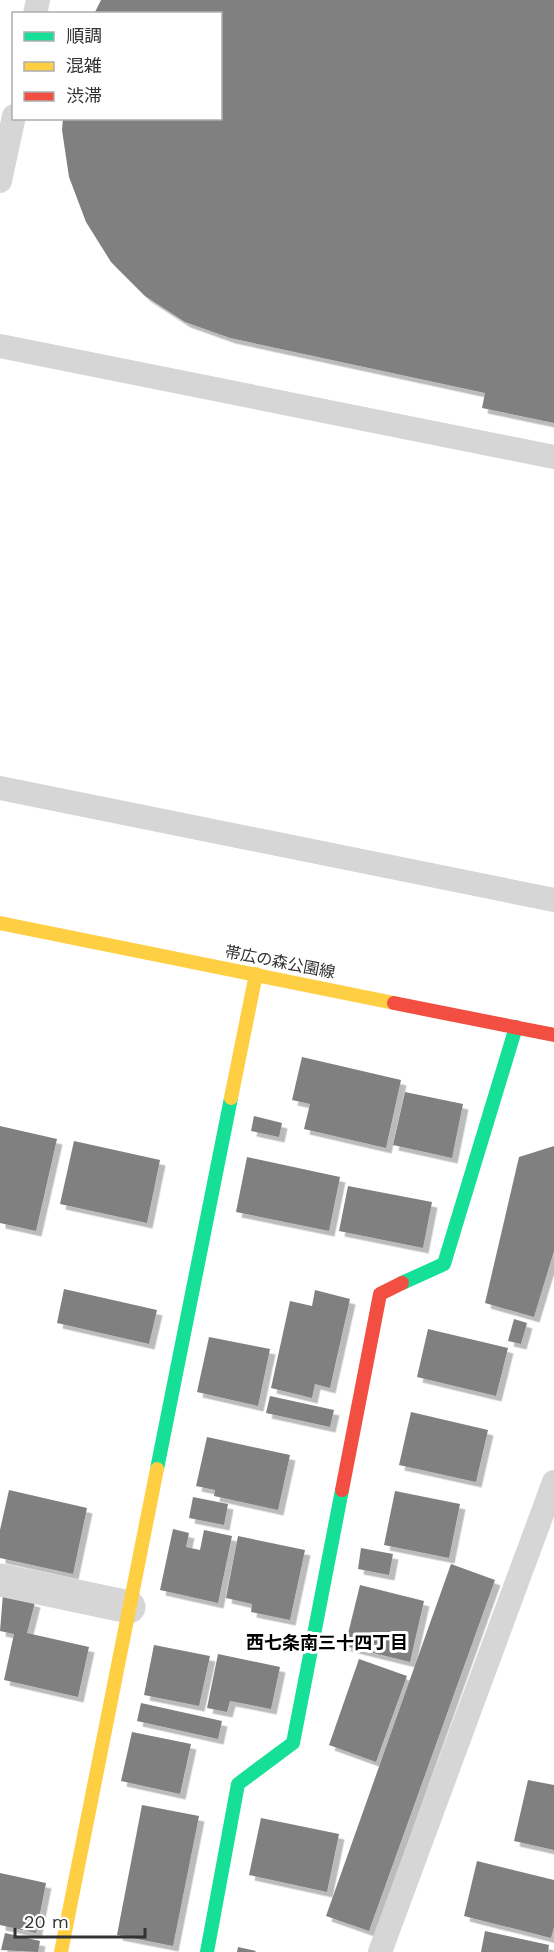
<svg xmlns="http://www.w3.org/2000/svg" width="554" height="1952" viewBox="0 0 554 1952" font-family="'Work Sans','Noto Sans JP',sans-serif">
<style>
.building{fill:#808080;filter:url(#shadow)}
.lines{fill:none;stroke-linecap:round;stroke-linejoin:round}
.lane{stroke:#d6d6d6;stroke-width:24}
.street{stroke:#d6d6d6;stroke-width:33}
.fast{stroke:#16e098;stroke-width:14}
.slow{stroke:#ffcf43;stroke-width:14}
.jam{stroke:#f24e42;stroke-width:14}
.labels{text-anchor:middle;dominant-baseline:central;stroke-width:6;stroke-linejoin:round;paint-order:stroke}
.street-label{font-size:16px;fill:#323232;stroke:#fff}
.neighbourhood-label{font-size:18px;font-weight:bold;fill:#000;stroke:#fff}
</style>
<defs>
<filter id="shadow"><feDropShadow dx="5.5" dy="5.5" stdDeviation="0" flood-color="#0004"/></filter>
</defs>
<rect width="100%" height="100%" fill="#fff"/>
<g class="building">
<polygon points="101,0 554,0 554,423 482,408 485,393 230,338 185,322 145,296 111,262 86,222 69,177 62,130 63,118 220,118 220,14 94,14"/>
<polygon points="302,1057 401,1080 386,1148 304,1129 310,1104 292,1100"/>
<polygon points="405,1092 463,1104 452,1158 393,1145"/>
<polygon points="254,1116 282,1123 279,1137 251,1131"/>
<polygon points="0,1126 57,1139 36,1231 0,1223"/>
<polygon points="74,1141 160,1160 147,1223 60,1204"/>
<polygon points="554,1146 554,1251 534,1317 485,1303 519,1157"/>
<polygon points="247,1157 340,1177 329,1231 236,1212"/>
<polygon points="348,1186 432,1202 423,1248 339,1231"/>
<polygon points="64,1289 157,1310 149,1344 57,1323"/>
<polygon points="315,1290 350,1299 330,1388 315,1384 312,1398 271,1388 290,1301 312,1306"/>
<polygon points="514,1319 527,1323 521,1344 508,1341"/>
<polygon points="428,1329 508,1348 496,1396 417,1377"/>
<polygon points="209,1337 270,1349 258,1406 197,1392"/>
<polygon points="270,1396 334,1410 330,1427 266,1413"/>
<polygon points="411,1412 488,1430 476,1482 399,1465"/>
<polygon points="207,1437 290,1455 278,1510 214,1496 215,1490 196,1486"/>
<polygon points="9,1490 87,1508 73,1574 0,1558 0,1530"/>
<polygon points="395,1491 460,1504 449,1558 384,1545"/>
<polygon points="193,1497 228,1504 224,1525 189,1518"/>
<polygon points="173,1529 189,1533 186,1547 200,1550 204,1530 232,1536 218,1603 160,1590"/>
<polygon points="238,1536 305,1550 290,1620 251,1612 252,1604 226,1598"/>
<polygon points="361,1548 393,1554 389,1575 358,1569"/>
<polygon points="451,1564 495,1580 369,1931 326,1916"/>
<polygon points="360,1585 424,1601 410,1662 345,1646"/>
<polygon points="3,1594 35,1602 27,1633 89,1647 78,1697 4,1680 14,1634 0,1631"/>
<polygon points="154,1645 210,1656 199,1706 144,1695"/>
<polygon points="218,1654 280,1667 271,1709 230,1701 227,1712 207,1708"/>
<polygon points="359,1659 407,1676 376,1762 329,1745"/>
<polygon points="141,1703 222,1721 218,1739 137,1721"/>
<polygon points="132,1732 191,1744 180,1794 121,1781"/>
<polygon points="528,1780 554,1785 554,1850 514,1841"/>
<polygon points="142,1805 199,1816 173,1946 117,1935"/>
<polygon points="261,1818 339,1834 327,1892 249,1875"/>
<polygon points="477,1861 554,1880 554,1927 551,1938 464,1916"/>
<polygon points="0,1873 46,1883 36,1933 0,1925"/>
<polygon points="485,1931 549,1945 548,1952 481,1952"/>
<polygon points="5,1933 40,1941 38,1952 1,1950"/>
<polygon points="238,1947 256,1951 255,1952 237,1952"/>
</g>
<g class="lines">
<g class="lane">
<polyline points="35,14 38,0"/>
<polyline points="0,181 14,116"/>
<polyline points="0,346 554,457"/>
<polyline points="0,788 554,900"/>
<polyline points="380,1952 554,1482"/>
</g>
<polyline class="street" points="0,1580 129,1607"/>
<g class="fast">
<polyline points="402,1283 444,1264 516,1027"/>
<polyline points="157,1469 231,1098"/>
<polyline points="207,1952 238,1784 293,1743 342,1490"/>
</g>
<g class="slow">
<polyline points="0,923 394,1003"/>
<polyline points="231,1098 256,974"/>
<polyline points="61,1952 157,1469"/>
</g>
<g class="jam">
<polyline points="394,1003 554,1035"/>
<polyline points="342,1490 380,1294 402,1283"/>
</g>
</g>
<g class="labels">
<g class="street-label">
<text transform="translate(280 962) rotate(11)">帯広の森公園線</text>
</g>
<g class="neighbourhood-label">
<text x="327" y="1642">西七条南三十四丁目</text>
</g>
</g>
<rect x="12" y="12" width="210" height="108" fill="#ffffff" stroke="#adadad" stroke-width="1.5"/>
<rect x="24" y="32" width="30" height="9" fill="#16e098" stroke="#adadad" stroke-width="1.5"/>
<text x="66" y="42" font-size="18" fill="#323232">順調</text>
<rect x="24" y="62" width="30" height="9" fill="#ffcf43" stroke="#adadad" stroke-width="1.5"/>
<text x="66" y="72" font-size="18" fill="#323232">混雑</text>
<rect x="24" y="92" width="30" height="9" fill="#f24e42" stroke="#adadad" stroke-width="1.5"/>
<text x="66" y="102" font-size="18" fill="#323232">渋滞</text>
<path d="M15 1928v9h130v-9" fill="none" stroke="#323232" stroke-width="3"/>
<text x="24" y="1928" font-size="18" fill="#323232" stroke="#ffffff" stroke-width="4.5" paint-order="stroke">20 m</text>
</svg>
